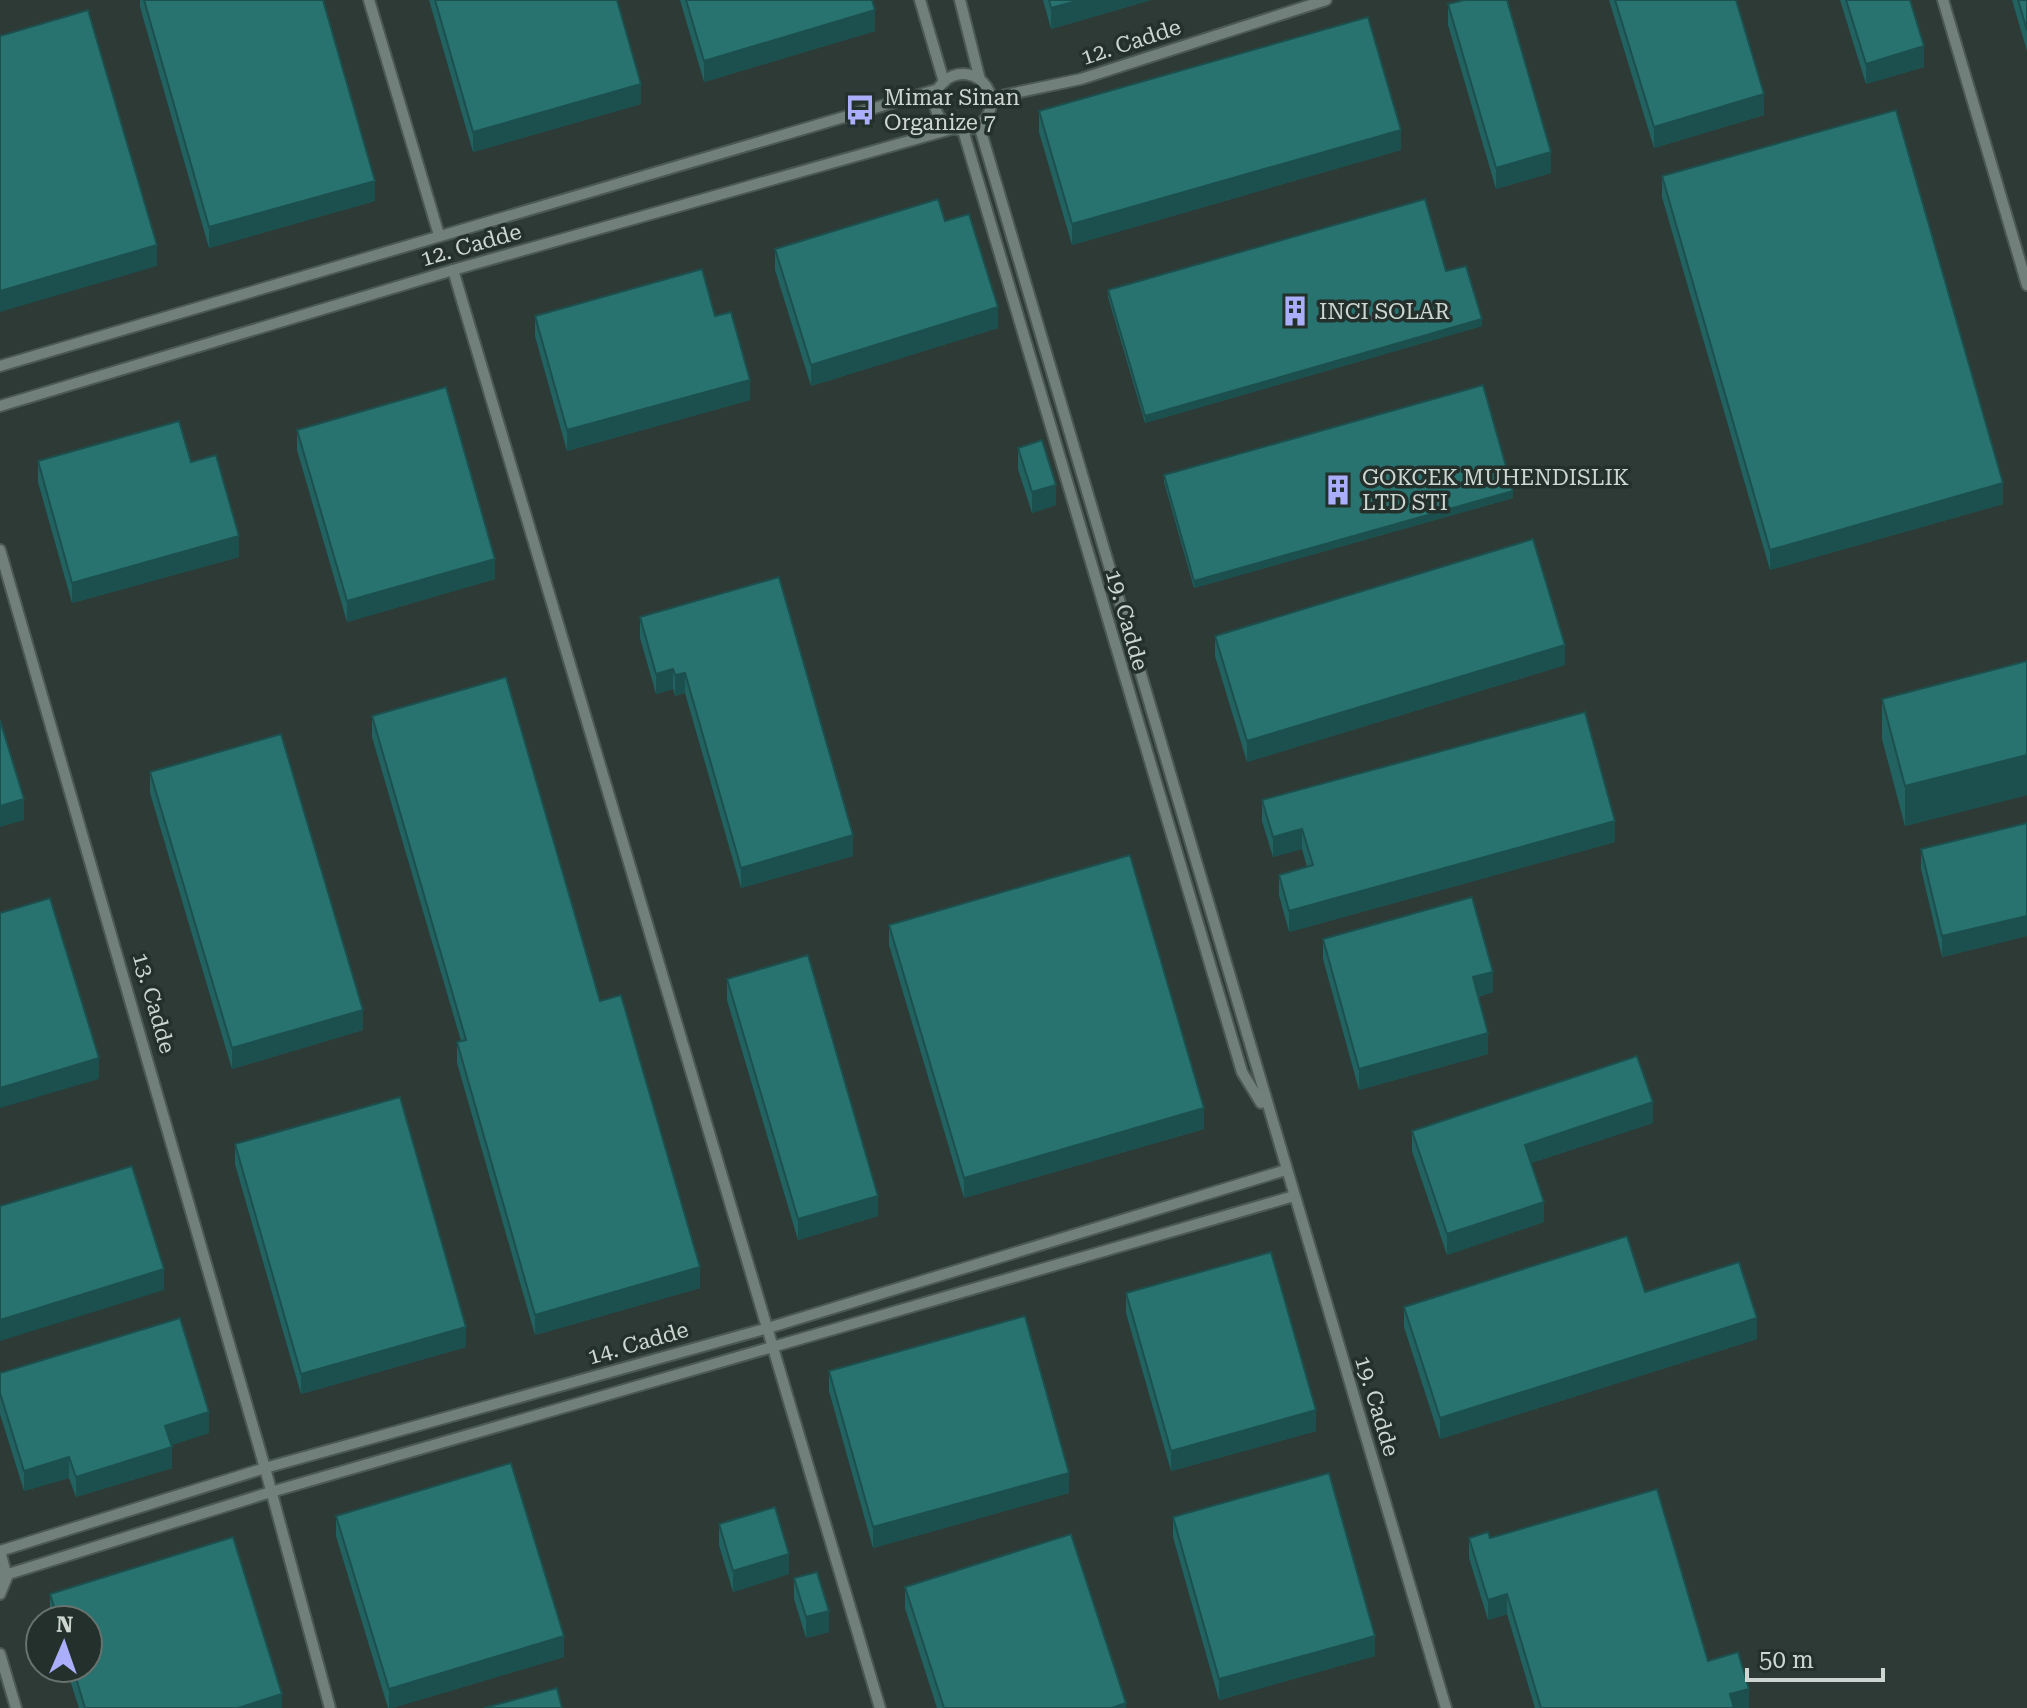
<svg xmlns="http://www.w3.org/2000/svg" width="2027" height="1708" viewBox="0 0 2027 1708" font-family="'Roboto Serif',serif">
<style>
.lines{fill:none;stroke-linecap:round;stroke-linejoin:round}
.service-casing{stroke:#4c5853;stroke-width:14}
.service{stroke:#71807b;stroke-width:10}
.wall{fill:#226260}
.shaded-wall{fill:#1c504e}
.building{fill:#287270;stroke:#1c504e;stroke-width:2}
.labels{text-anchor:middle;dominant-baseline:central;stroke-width:7;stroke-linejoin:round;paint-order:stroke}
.street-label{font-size:22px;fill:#ced6d2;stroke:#23302b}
.poi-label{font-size:22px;fill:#ced6d2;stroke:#23302b;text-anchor:start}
</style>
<rect width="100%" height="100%" fill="#2d3a35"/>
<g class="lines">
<g class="service-casing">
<g id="service">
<polyline points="369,0 439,235"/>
<polyline points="920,0 944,82"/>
<polyline points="960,0 980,80"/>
<polyline points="1943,0 2027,285"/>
<circle cx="963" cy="102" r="28"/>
<polyline points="991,98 1081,79 1326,0"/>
<polyline points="979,125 1446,1708"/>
<polyline points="963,130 1242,1072 1261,1103"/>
<polyline points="453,270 880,1708"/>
<polyline points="0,366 939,89"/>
<polyline points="0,406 453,270 955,128"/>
<polyline points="0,550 265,1468 330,1708"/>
<polyline points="2,1576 271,1492 1294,1196"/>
<polyline points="0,1594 7,1577 0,1551 265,1468 768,1328 1286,1170"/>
<polyline points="0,1654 16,1708"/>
</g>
</g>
<use href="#service" class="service"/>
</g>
<g class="wall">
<polygon points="140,0 323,0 375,201 209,248 140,7"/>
<polygon points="429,0 617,0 641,104 473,152"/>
<polygon points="680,0 872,0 875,31 704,82"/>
<polygon points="1043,0 1151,0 1051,29"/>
<polygon points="1609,0 1736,0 1764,115 1654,148"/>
<polygon points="1840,0 1910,0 1924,67 1866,84"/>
<polygon points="2012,0 2027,0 2027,51"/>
<polygon points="1448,4 1551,173 1496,189 1448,25"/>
<polygon points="1039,111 1401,150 1072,245 1039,132"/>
<polygon points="1662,176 2003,504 1770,570 1662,197"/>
<polygon points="945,221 998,328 811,386 775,270 775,249"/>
<polygon points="1446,271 1482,326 1145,423 1108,297 1108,290"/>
<polygon points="535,316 715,316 750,400 567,451 535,336"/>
<polygon points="297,430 495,579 347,622 297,450"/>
<polygon points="1018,448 1056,505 1032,513 1018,469"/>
<polygon points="38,461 191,462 239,557 72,603 38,482"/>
<polygon points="1164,475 1513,498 1194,588 1164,482"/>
<polygon points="640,617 853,856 741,888 685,693 675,696 673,689 656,694 640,638"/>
<polygon points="1215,636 1565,665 1247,762 1215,656"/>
<polygon points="2027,661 2027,795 1905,826 1882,739 1882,699"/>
<polygon points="372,716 600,1001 700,1288 535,1335 457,1063 457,1042 461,1041 372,737"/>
<polygon points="150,772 363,1030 232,1069 150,793"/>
<polygon points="1262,800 1615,842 1289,932 1279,895 1279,875 1307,867 1302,849 1273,857 1262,821"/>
<polygon points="2027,823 2027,936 1942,957 1921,869 1921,849"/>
<polygon points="889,925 1204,1129 964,1198 889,945"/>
<polygon points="1323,939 1493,992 1478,997 1488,1054 1359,1090 1323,959"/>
<polygon points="727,979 878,1216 798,1240 727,1000"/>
<polygon points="1653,1123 1531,1163 1544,1222 1447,1255 1412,1151 1412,1131"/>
<polygon points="235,1144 466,1347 301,1394 235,1164"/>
<polygon points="1645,1292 1757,1339 1440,1439 1404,1327 1404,1307"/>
<polygon points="1126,1293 1316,1431 1171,1471 1126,1313"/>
<polygon points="829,1371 1069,1493 873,1548 829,1391"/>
<polygon points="0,1373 209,1433 171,1445 172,1468 76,1497 69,1478 24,1491 0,1414"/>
<polygon points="336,1516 564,1657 392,1708 388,1708 336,1536"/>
<polygon points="1173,1517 1375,1656 1219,1700 1173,1537"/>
<polygon points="719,1524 789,1574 733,1592 719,1545"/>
<polygon points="1469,1538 1490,1538 1708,1661 1749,1708 1535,1708 1507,1614 1488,1620 1469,1558"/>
<polygon points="794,1578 829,1632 806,1638 794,1599"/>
<polygon points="905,1587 1126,1708 937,1708 905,1608"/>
<polygon points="50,1594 282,1708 79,1708 66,1668 88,1668 88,1620 51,1620 50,1615"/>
</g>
<g class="shaded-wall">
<polygon points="1080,0 1151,0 1051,29 1051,8"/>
<polygon points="875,10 875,31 704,82 704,61"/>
<polygon points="1924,46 1924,67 1866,84 1866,64"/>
<polygon points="641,84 641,104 473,152 473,132"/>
<polygon points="1764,94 1764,115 1654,148 1654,127"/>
<polygon points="1401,130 1401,150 1072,245 1072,224"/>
<polygon points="1551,152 1551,173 1496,189 1496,168"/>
<polygon points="375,181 375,201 209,248 209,227"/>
<polygon points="157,245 157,266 0,312 0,291"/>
<polygon points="998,307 998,328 811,386 811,365"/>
<polygon points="1482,319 1482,326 1145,423 1145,416"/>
<polygon points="750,380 750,400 567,451 567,430"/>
<polygon points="2003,483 2003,504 1770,570 1770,550"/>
<polygon points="1056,485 1056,505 1032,513 1032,492"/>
<polygon points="1513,491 1513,498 1194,588 1194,581"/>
<polygon points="239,536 239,557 72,603 72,583"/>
<polygon points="495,559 495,579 347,622 347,601"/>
<polygon points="1565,645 1565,665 1247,762 1247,741"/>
<polygon points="673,669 673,689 656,694 656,674"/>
<polygon points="685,673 685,693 675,696 675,675"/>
<polygon points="2027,755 2027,795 1905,826 1905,786"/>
<polygon points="24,799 24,820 0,827 0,806"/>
<polygon points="1615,821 1615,842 1289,932 1289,911"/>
<polygon points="1302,829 1302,849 1273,857 1273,837"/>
<polygon points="853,835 853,856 741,888 741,868"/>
<polygon points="2027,916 2027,936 1942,957 1942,936"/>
<polygon points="1493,972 1493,992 1473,998 1473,977"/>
<polygon points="363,1010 363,1030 232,1069 232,1048"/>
<polygon points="1488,1033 1488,1054 1359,1090 1359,1069"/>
<polygon points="99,1058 99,1079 0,1108 0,1088"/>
<polygon points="1653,1102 1653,1123 1525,1165 1525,1145"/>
<polygon points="1204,1108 1204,1129 964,1198 964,1178"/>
<polygon points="878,1196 878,1216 798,1240 798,1219"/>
<polygon points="1544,1202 1544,1222 1447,1255 1447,1234"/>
<polygon points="700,1267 700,1288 535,1335 535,1315"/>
<polygon points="164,1269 164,1290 0,1341 0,1320"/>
<polygon points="1757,1318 1757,1339 1440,1439 1440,1418"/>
<polygon points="466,1327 466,1347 301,1394 301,1374"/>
<polygon points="1316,1410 1316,1431 1171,1471 1171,1451"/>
<polygon points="209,1412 209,1433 165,1447 165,1426"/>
<polygon points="172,1447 172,1468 76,1497 76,1477"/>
<polygon points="69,1457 69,1478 24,1491 24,1471"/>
<polygon points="1069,1473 1069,1493 873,1548 873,1527"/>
<polygon points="789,1554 789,1574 733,1592 733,1571"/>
<polygon points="1507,1594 1507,1614 1488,1620 1488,1600"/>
<polygon points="829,1611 829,1632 806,1638 806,1617"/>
<polygon points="564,1636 564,1657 392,1708 389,1708 389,1689"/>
<polygon points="1375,1636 1375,1656 1219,1700 1219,1679"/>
<polygon points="1749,1689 1749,1708 1730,1708 1730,1694"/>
<polygon points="282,1694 282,1708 238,1708"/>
<polygon points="1126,1703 1126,1708 1112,1708"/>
</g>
<g class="building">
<polygon points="144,0 323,0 375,181 209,227"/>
<polygon points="435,0 617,0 641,84 473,132"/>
<polygon points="686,0 872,0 875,10 704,61"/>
<polygon points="1049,0 1080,0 1051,8"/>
<polygon points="1464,0 1507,0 1551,152 1496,168 1448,4"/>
<polygon points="1615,0 1736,0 1764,94 1654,127"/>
<polygon points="1846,0 1910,0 1924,46 1866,64"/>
<polygon points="2018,0 2027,0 2027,30"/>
<polygon points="88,10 157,245 0,291 0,36"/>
<polygon points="1368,17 1401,130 1072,224 1039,111"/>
<polygon points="1896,110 2003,483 1770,550 1662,176"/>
<polygon points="938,199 945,221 969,214 998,307 811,365 775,249"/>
<polygon points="1425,199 1446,271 1466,266 1482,319 1145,416 1108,290"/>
<polygon points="702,269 715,316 731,312 750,380 567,430 535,316"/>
<polygon points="1483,385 1513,491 1194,581 1164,475"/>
<polygon points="446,387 495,559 347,601 297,430"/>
<polygon points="179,421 191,462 216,455 239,536 72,583 38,461"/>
<polygon points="1042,440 1056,485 1032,492 1018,448"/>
<polygon points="1533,539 1565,645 1247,741 1215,636"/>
<polygon points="779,577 853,835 741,868 685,673 675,675 673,669 656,674 640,617"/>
<polygon points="2027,661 2027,755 1905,786 1882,699"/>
<polygon points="506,677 600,1001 621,995 700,1267 535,1315 457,1042 466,1040 372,716"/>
<polygon points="1585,712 1615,821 1289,911 1279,875 1313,865 1302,829 1273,837 1262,800"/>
<polygon points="0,720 24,799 0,806"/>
<polygon points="281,734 363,1010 232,1048 150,772"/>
<polygon points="2027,823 2027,916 1942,936 1921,849"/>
<polygon points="1130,855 1204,1108 964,1178 889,925"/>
<polygon points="1472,897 1493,972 1473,977 1488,1033 1359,1069 1323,939"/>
<polygon points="50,898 99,1058 0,1088 0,913"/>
<polygon points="808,955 878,1196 798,1219 727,979"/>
<polygon points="1637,1056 1653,1102 1525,1145 1544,1202 1447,1234 1412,1131"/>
<polygon points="400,1097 466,1327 301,1374 235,1144"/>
<polygon points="132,1166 164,1269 0,1320 0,1206"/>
<polygon points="1627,1236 1645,1292 1739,1262 1757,1318 1440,1418 1404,1307"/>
<polygon points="1271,1252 1316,1410 1171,1451 1126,1293"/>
<polygon points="1025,1316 1069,1473 873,1527 829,1371"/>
<polygon points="180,1318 209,1412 165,1426 172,1447 76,1477 69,1457 24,1471 0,1393 0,1373"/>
<polygon points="511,1463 564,1636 389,1689 336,1516"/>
<polygon points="1329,1473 1375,1636 1219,1679 1173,1517"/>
<polygon points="1657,1489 1708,1661 1738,1652 1749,1689 1730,1694 1734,1708 1541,1708 1507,1594 1488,1600 1469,1538 1488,1532 1490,1538"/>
<polygon points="775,1507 789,1554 733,1571 719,1524"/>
<polygon points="1071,1534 1126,1703 1112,1708 944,1708 905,1587"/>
<polygon points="233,1537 282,1694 238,1708 85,1708 73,1668 88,1668 88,1620 58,1620 50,1594"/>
<polygon points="817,1572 829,1611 806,1617 794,1578"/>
<polygon points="557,1688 562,1708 484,1708"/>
</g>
<defs>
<g id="bus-bare" transform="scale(2.4)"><path d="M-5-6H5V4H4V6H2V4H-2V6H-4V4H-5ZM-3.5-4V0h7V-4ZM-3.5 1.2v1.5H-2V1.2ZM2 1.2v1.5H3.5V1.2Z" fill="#abaffb" stroke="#23302b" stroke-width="2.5" paint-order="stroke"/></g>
<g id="building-bare" transform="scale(2.4)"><path d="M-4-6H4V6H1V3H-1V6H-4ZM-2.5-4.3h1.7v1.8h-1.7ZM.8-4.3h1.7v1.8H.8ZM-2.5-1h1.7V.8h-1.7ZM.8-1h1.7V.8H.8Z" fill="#abaffb" stroke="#23302b" stroke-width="2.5" paint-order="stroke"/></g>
</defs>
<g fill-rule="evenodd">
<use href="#bus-bare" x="860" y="110"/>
<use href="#building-bare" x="1295" y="311"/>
<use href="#building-bare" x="1338" y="490"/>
</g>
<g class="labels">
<g class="street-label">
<text transform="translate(1131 42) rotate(-18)">12. Cadde</text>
<text transform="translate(471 245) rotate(-16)">12. Cadde</text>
<text transform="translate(1127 620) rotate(74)">19. Cadde</text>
<text transform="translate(154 1003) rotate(74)">13. Cadde</text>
<text transform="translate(638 1343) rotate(-16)">14. Cadde</text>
<text transform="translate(1377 1406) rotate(73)">19. Cadde</text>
</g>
<g class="poi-label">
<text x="884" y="97">Mimar Sinan<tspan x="884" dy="25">Organize 7</tspan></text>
<text x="1319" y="311">INCI SOLAR</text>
<text x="1362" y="477">GOKCEK MUHENDISLIK<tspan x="1362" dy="25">LTD STI</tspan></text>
</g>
</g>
<g transform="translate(64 1644) rotate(2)"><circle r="38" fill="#23302b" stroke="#67726e" stroke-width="2"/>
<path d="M0-6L14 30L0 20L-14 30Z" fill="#abaffb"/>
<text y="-12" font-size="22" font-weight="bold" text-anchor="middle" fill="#ced6d2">N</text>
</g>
<path d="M1747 1668v12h136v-12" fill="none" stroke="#ced6d2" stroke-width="4"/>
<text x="1759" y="1668" font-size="24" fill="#ced6d2" stroke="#23302b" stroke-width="6" paint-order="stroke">50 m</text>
</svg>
